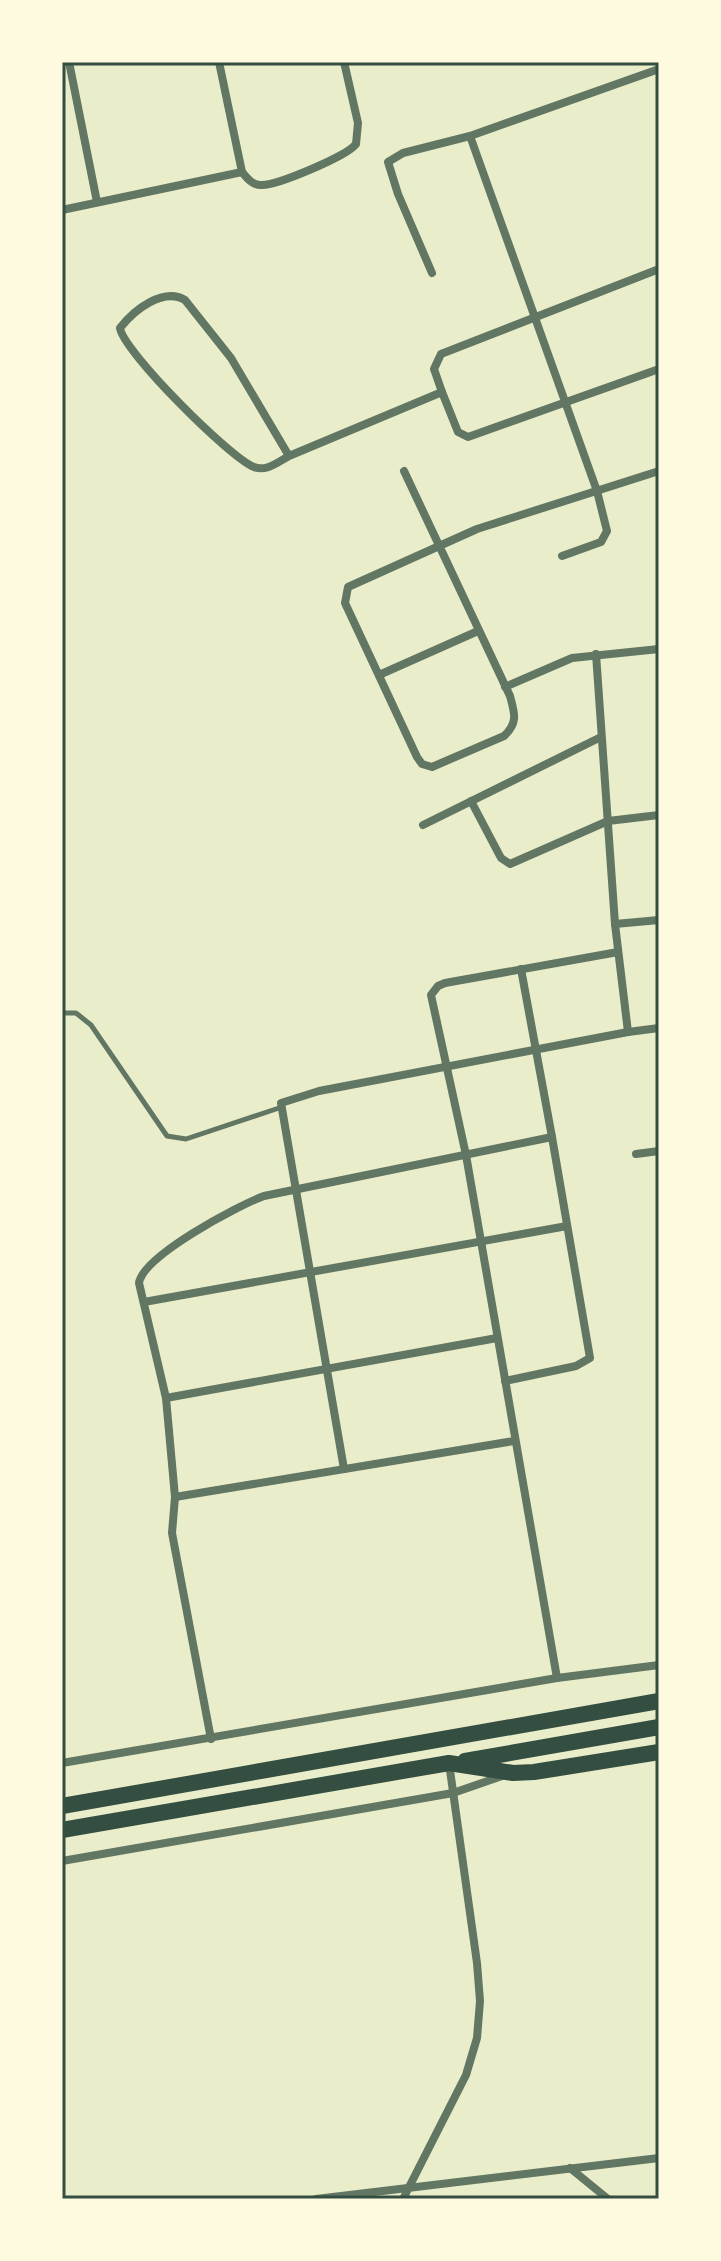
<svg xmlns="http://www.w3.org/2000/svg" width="721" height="2261" viewBox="0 0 721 2261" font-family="'Archivo Narrow',sans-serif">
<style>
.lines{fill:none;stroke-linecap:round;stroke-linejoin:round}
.service{stroke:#617663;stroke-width:5}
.minor{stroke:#617663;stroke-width:8}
.trunk{stroke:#344e41;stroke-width:16}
.neatline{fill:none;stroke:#344e41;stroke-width:3}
</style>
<rect width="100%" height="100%" fill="#e9edc9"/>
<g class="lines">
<polyline class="service" points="62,1013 76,1013 91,1025 167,1136 186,1139 279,1108"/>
<g class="minor">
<polyline points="69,62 97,202"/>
<path d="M219,62L242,172C247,178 253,186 262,185C278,185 347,156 356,144L358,123L344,62"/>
<polyline points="62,210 242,172"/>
<polyline points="432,273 398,194 388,162 403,153 470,136"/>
<polyline points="442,392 458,432 468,437 659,369"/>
<path d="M289,456C278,462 266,472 254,467C230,458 123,351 120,328C134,310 163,287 185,300L231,358L289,456L442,392L434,369L441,354L659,269"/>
<path d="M404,471L510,696C515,714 518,723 504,736L432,767L422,764L417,757L345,603L348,587L477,529L659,471"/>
<polyline points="562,556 601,542 607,531 597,491 470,136 659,69"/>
<polyline points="596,654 615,924 628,1032 659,1028"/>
<polyline points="379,675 478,631"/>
<polyline points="505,687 572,658 659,649"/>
<polyline points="471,801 501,858 510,864 608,821 659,815"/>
<polyline points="423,825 601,737"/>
<polyline points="615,924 659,920"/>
<polyline points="521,969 552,1137"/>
<polyline points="636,1154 659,1151"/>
<polyline points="144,1302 567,1226"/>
<polyline points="166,1398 497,1338"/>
<polyline points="344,1469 281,1103 319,1091 628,1032"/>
<polyline points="175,1497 514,1441"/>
<polyline points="557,1678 466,1155 431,995 438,986 445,983 618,952"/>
<path d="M211,1739L172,1533L175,1497L166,1398L139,1283C143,1256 237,1206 264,1196L552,1137L590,1358L576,1366L505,1381"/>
<polyline points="62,1763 557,1678 659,1665"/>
<polyline points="62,1861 453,1793 505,1775"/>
<polyline points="570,2168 608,2199"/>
<polyline points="316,2199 659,2158"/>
<polyline points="403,2199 466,2075 477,2038 480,2001 477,1963 449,1763"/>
</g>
<g class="trunk">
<polyline points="465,1761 659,1727"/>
<polyline points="62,1806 659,1701"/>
<polyline points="62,1830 449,1763 513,1773 534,1772 659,1752"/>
</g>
</g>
<rect width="721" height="2261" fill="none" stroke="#fefae0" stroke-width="128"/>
<rect x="64" y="64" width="593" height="2133" class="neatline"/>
</svg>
